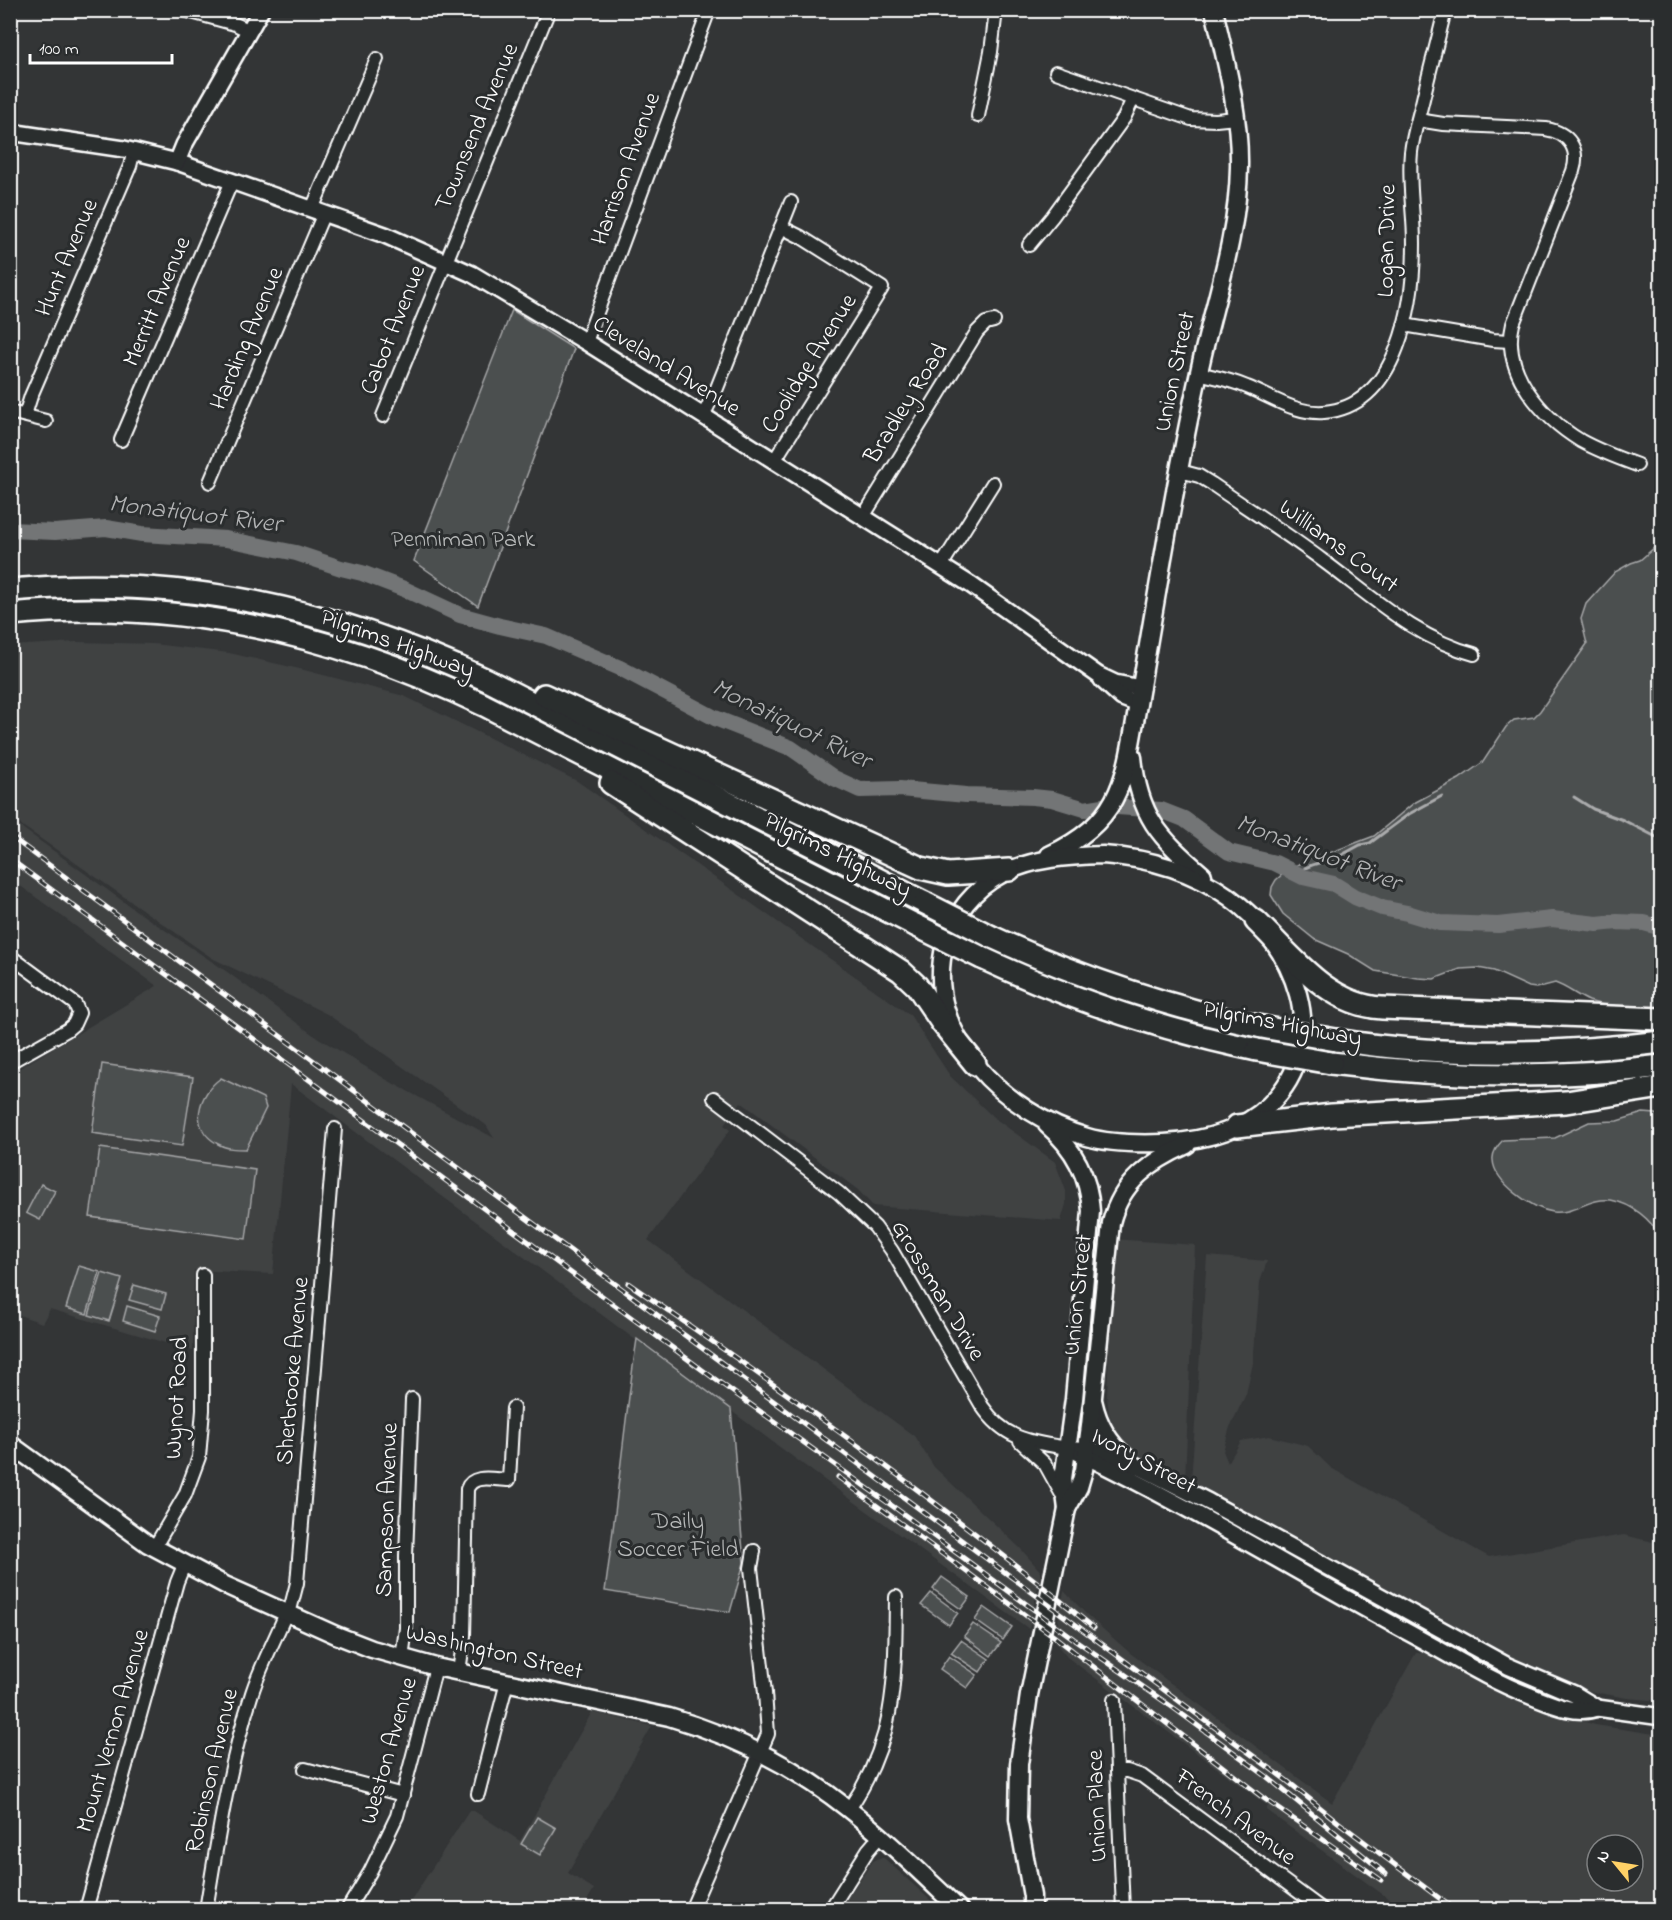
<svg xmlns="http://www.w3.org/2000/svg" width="1672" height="1920" viewBox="0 0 1672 1920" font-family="'Indie Flower',sans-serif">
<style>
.built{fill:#404243;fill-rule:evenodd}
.green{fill:#4c4f50;stroke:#a6a7a8;stroke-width:1.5}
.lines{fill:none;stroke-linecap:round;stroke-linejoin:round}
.stream{stroke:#abacad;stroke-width:3}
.river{stroke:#737576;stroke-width:16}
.minor-casing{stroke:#fff;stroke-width:16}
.tertiary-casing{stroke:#fff;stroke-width:20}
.secondary-casing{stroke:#fff;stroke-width:21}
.motorway-casing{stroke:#fff;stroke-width:26}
.minor{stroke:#2a2d2e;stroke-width:12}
.tertiary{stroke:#2a2d2e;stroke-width:15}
.secondary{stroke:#2a2d2e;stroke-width:16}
.motorway{stroke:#2a2d2e;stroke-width:21}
.rail-casing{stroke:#fff;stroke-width:5}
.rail{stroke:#2a2d2e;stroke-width:3;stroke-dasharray:9;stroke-linecap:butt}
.motorway-bridge-casing{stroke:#fff;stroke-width:26;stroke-linecap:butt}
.motorway-bridge{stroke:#2a2d2e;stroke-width:21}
.labels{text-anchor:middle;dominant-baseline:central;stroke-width:6;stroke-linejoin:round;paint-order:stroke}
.street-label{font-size:24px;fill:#fff;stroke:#2a2d2e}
.park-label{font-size:24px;fill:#b7b9b9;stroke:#2a2d2e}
.water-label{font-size:26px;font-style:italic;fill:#b2b3b4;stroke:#2a2d2e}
</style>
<rect width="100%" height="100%" fill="#333536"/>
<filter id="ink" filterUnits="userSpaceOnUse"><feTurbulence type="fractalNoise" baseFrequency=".0167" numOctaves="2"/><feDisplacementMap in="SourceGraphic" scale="12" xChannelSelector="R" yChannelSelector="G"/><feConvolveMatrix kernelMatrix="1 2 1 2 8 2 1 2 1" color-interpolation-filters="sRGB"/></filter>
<g filter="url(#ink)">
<g class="built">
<polygon points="77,642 153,644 229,653 304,670 404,696 577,781 910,1015 950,1076 993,1117 1055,1162 1066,1191 1066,1204 1061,1221 873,1206 858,1190 741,1102 724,1125 730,1130 648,1240 914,1436 934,1467 1020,1548 1041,1572 1029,1629 812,1471 291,1084 273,1274 194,1270 193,1351 50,1309 42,1323 11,1312 10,1074 157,986 11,879 11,820 135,910 223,969 312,1034 387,1080 494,1138 486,1125 327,1014 212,958 11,818 11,646"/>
<polygon points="1113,1239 1195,1245 1185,1479 1136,1453 1124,1444 1116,1431 1109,1414 1107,1397"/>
<polygon points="1207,1256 1267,1261 1260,1282 1253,1363 1246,1394 1230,1427 1223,1451 1228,1463 1241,1441 1269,1436 1308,1446 1331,1468 1489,1557 1624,1535 1661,1544 1661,1701 1627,1698 1594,1692 1570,1685 1516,1662 1191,1481"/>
<path d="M1064,1591L1088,1616L1130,1653L1332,1803L1413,1658L1416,1653L1421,1652H1427L1491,1688L1521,1702L1595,1725L1661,1735V1909H1403L1266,1810L1268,1806L1067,1657L1054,1641ZM1597,1845H1633V1881H1597Z"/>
<polygon points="592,1712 652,1726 568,1873 594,1889 582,1909 405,1910 469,1811 474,1811 520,1841"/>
<polygon points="882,1857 885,1859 940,1909 840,1909 873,1861"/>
</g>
<g class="green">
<polygon points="512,310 574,349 478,606 414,561"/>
<path d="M1661,542V1010C1637,1009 1612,1009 1589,1001C1577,996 1567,987 1555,983L1536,988L1529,987L1494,971L1478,968L1460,969L1434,979L1418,978L1375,971L1348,954L1314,939L1283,914L1271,895L1272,887L1276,880L1285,872L1312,856L1324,855L1374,836L1414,803L1459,779L1483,762L1506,727L1514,720L1534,717L1540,711L1587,644L1581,619L1586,604L1615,572L1631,563L1640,560Z"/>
<polygon points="102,1064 193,1077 182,1146 92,1133"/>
<path d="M221,1078L263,1098L266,1108L246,1149C236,1149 226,1149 218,1144C188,1128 198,1094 221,1078Z"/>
<path d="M1643,1113L1656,1114L1661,1117V1238C1651,1219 1632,1204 1611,1200C1590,1197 1573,1215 1553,1212C1532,1209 1494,1182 1493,1160C1492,1152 1498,1145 1503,1140L1555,1138L1589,1122L1617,1121Z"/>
<polygon points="100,1148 255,1170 246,1239 90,1217"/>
<polygon points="41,1184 55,1191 40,1220 26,1213"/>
<polygon points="79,1266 100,1272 87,1314 66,1308"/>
<polygon points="102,1273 122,1279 109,1321 89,1315"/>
<polygon points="134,1285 166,1294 162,1309 129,1300"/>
<polygon points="127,1306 160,1316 155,1331 123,1321"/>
<path d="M637,1339L731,1409L744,1563L730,1612L605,1591C617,1507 624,1423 637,1339Z"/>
<polygon points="942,1577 970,1597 961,1609 933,1589"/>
<polygon points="931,1593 958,1613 949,1625 921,1605"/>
<polygon points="984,1607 1012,1627 1003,1640 975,1620"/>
<polygon points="973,1624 1001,1643 991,1656 964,1636"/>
<polygon points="961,1640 989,1659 980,1672 951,1653"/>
<polygon points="949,1656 977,1675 967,1688 940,1669"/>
<polygon points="537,1817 556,1828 540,1855 521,1844"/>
</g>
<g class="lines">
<g class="stream">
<polyline points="1574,797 1593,809 1623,820 1662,840"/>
<polyline points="1298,875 1305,868 1312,865 1338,857 1360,845 1370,843 1409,814 1442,796"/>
</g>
<polyline class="river" points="10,530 55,532 106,528 142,534 226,539 296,553 341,568 362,573 404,589 460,615 500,626 546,636 620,668 715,718 791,748 834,778 860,790 900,789 966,795 1033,797 1052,799 1085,809 1103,806 1161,810 1184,819 1229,852 1275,863 1303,877 1334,884 1355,897 1382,908 1407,913 1440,923 1498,925 1552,919 1597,924 1617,922 1644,923 1662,928"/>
<g class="minor-casing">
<g id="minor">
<polyline points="184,10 235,24 250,31"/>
<polyline points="1056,72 1191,119 1216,120 1236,118"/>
<polyline points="978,116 991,52 996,10"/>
<path d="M1418,120L1443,124L1546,129C1569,133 1580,149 1573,171L1513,324C1501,372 1543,418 1581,441C1599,451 1618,458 1637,465"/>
<polyline points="312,209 377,59"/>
<polyline points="1029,245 1052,217 1124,118 1133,99"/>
<polyline points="1404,325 1493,340 1510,341"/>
<polyline points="586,342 709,10"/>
<path d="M1198,373C1215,377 1231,380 1247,387C1272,397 1295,414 1324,412C1399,406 1414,302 1414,243C1414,213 1408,182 1411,152C1413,134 1419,116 1423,99C1430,69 1438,40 1445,10"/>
<polyline points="10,412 46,421"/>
<polyline points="25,415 31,396 130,166 134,151"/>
<polyline points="383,416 549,10"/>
<polyline points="703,416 717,388 791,202"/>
<polyline points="121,440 232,181"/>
<polyline points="774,461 882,288 801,237 781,227"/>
<path d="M1180,471L1199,476L1212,484C1248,509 1286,533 1322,560C1370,595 1416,639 1474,654"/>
<polyline points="210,482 324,213"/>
<polyline points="863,517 977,332 986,323 994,321"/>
<polyline points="941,566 993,483"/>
<polyline points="10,956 75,1004 79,1013 74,1024 67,1030 10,1062"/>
<path d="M714,1098L839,1193L875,1227L892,1251L982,1406C1005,1440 1030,1442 1068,1448"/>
<polyline points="1020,1441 1045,1464 1061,1493"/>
<polyline points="154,1548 185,1495 199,1457 203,1410 203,1275"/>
<polyline points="289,1614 297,1583 335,1129"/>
<polyline points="402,1658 406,1628 406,1556 412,1399"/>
<path d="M459,1672L464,1636L467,1489C473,1473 495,1480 509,1480L513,1408"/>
<polyline points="1114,1700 1123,1910"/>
<polyline points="305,1769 403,1795"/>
<polyline points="1117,1771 1127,1771 1142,1776 1323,1910"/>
<polyline points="478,1794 507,1682"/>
<path d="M849,1809C897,1739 895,1678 896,1597"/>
<polyline points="86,1910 177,1582 184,1565"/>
<path d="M206,1910C218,1837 229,1764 252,1693C261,1665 275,1640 286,1613"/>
<polyline points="347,1910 370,1872 397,1816 436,1667"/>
<polyline points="691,1910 768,1734 765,1693 751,1568 754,1551"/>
<polyline points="830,1910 868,1850 880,1836"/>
</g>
</g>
<g class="tertiary-casing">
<g id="tertiary">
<polyline points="10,132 124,149 177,162 385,235 472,274 586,342 971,585 1098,675 1115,683 1141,688"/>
<polyline points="177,162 184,145 261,10"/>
<polyline points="1102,680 1122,698 1138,704"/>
<path d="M1094,1402C1099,1425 1109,1442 1127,1457"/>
<polyline points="1068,1448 1103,1452 1142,1468 1209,1502 1508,1666 1574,1694 1597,1708 1662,1717"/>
<path d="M1077,1452C1191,1507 1300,1574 1411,1634C1450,1655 1487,1679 1528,1695C1549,1703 1575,1716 1597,1708"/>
</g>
</g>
<g class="secondary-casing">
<g id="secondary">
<path d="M1133,757C1139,816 1159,837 1203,875"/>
<path d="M1049,855C1124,820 1125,777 1138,704C1157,593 1175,482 1199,372C1213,305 1238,237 1239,167C1240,114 1226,62 1214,10"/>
<path d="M1103,855C1148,858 1191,870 1229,897C1294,943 1335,1042 1269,1105C1241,1132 1200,1141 1164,1143C1138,1144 1111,1144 1087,1137C1007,1114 921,1035 945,944C953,914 975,888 1002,874C1032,858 1070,856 1103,855Z"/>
<path d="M1047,1125C1074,1148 1089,1176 1091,1211L1074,1399L1063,1479L1067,1509"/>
<path d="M10,1444L148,1544L225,1585L336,1635L372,1649L436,1667L669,1717C734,1736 794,1766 847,1808C887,1839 923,1875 960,1910"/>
<path d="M1032,1910V1896L1018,1819L1019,1764L1029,1695L1067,1509L1079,1487L1084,1470L1090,1426L1111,1223C1121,1182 1151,1161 1187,1145"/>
</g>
</g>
<g class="motorway-casing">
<g id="motorway">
<path d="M10,590C182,574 332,608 487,680L925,903"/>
<path d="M10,614C177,597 334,633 484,705L915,925"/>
<polyline points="544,695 921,868 948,874 1009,870"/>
<polyline points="611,783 901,971 917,986 942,1023 975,1064"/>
<path d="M1256,921C1292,956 1328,1005 1382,1008L1662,1019"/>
<path d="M992,937C1079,977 1169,1007 1262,1027"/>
<path d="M982,958C1070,999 1162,1030 1257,1050"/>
<path d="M1336,1040C1443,1057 1554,1055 1662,1042"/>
<path d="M1331,1063C1441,1077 1551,1080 1662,1066"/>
<polyline points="1237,1126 1332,1115 1566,1102 1662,1087"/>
</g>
</g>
<use href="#minor" class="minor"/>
<use href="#tertiary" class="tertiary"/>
<use href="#secondary" class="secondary"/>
<use href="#motorway" class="motorway"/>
<g class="rail-casing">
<g id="rail">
<polyline points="10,836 1060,1613 1286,1780 1338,1822 1455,1910"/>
<polyline points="10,859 712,1377 898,1510 1074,1639 1175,1709 1266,1776 1386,1874"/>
<path d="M628,1283C788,1393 944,1505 1094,1628"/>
<polyline points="838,1477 1055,1637 1262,1797 1381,1880"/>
</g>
</g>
<use href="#rail" class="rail"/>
<g class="motorway-bridge-casing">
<g id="motorway-bridge">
<polyline points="925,903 992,937"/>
<polyline points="915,925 982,958"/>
<polyline points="1262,1027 1336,1040"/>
<polyline points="1257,1050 1331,1063"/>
</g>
</g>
<use href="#motorway-bridge" class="motorway-bridge"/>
</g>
</g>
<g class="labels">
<g class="street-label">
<text transform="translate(478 127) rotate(-67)">Townsend Avenue</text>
<text transform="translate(627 169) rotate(-70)">Harrison Avenue</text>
<text transform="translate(1388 241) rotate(-89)">Logan Drive</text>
<text transform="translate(68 258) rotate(-67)">Hunt Avenue</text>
<text transform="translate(158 302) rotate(-67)">Merritt Avenue</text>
<text transform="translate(394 330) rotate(-68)">Cabot Avenue</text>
<text transform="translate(248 339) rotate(-67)">Harding Avenue</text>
<text transform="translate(810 364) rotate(-58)">Coolidge Avenue</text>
<text transform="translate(666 367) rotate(32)">Cleveland Avenue</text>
<text transform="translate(1176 372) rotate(-78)">Union Street</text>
<text transform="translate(907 404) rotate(-58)">Bradley Road</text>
<text transform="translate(1338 547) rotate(36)">Williams Court</text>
<text transform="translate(397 645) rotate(20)">Pilgrims Highway</text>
<text transform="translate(837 856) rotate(27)">Pilgrims Highway</text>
<text transform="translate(1282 1025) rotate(11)">Pilgrims Highway</text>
<text transform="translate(937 1291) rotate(59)">Grossman Drive</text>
<text transform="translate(1079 1295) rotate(-84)">Union Street</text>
<text transform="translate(294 1371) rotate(-85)">Sherbrooke Avenue</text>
<text transform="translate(178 1398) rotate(-87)">Wynot Road</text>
<text transform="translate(1143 1462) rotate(28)">Ivory Street</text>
<text transform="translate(388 1510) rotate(-88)">Sampson Avenue</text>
<text transform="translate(494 1653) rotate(13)">Washington Street</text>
<text transform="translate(114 1731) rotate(-74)">Mount Vernon Avenue</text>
<text transform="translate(390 1751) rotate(-74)">Weston Avenue</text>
<text transform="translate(213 1771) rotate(-77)">Robinson Avenue</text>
<text transform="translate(1098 1806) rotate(-92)">Union Place</text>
<text transform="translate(1235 1818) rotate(37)">French Avenue</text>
</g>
<g class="park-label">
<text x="463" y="540">Penniman Park</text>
<text x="678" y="1522">Daily<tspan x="678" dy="28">Soccer Field</tspan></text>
</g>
<g class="water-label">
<text transform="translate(195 515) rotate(7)">Monatiquot River</text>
<text transform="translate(791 725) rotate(26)">Monatiquot River</text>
<text transform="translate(1318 854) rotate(21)">Monatiquot River</text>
</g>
</g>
<rect width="1672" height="1920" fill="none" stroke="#2a2d2e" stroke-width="36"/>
<rect x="18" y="18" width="1636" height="1884" fill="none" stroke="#fff" stroke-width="2" filter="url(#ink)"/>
<g transform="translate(1615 1863) rotate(300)"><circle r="28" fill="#2a2d2e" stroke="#7f8182" stroke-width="1.5"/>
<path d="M0-4.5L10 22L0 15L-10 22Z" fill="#ffd166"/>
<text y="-9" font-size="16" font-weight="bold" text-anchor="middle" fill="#ffffff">N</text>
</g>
<path d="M30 54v9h142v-9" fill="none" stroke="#ffffff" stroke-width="3"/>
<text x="39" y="54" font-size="18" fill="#ffffff" stroke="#2a2d2e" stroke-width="4.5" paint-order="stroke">100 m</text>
</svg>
